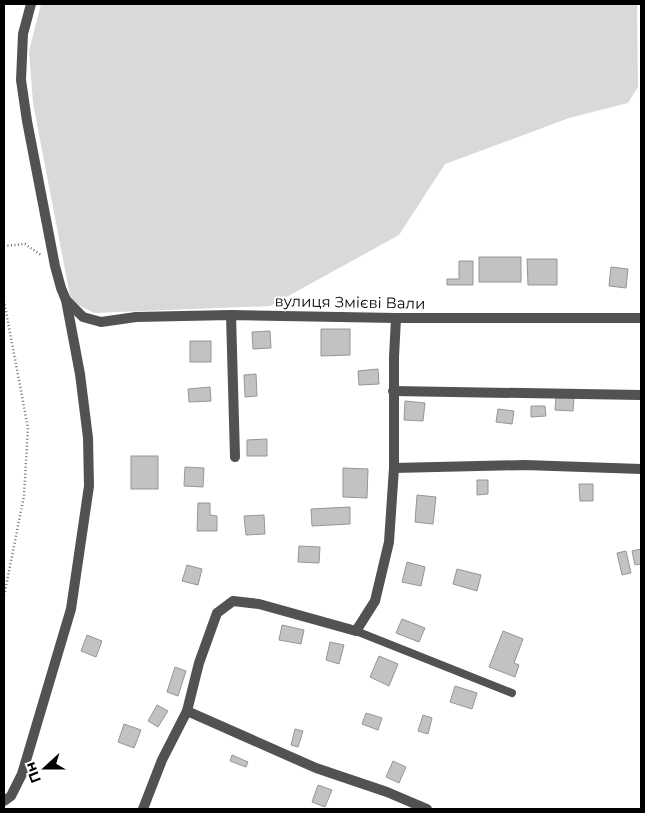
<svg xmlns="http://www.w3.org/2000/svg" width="645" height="813" viewBox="0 0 645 813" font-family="Montserrat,sans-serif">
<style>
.green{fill:#d9d9d9}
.building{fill:#c2c2c2;stroke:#969696}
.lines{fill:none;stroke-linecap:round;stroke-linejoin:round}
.path{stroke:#747474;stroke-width:2.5;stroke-dasharray:1 2.5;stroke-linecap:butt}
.lane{stroke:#525252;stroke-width:8}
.street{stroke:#525252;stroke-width:10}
.labels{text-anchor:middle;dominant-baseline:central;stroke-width:4;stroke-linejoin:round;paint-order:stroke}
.street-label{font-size:15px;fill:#000;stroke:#fff}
</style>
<rect width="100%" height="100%" fill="#fff"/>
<polygon class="green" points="41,4 637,4 638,87 628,103 569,118 445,164 399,235 270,306 94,313 71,301 33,103 29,51"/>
<g class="building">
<rect x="479" y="257" width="42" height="25"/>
<polygon points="527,259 557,259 557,285 528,285"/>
<polygon points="459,261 473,261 473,285 447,285 447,279 459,279"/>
<polygon points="611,267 628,269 626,288 609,286"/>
<polygon points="321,329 350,329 350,355 321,356"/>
<polygon points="270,331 271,348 253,349 252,332"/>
<rect x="190" y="341" width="21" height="21"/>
<polygon points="378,369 379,384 359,385 358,371"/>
<polygon points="256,374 257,396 245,397 244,375"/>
<polygon points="210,387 211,401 189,402 188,389"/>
<polygon points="556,397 574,398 573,411 555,410"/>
<polygon points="405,401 425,403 423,421 404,420"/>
<polygon points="531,406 545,406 546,416 531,417"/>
<polygon points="498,409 514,411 512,424 496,422"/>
<polygon points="267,439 267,456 247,456 247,440"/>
<rect x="131" y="456" width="27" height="33"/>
<polygon points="185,467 204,468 203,487 184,486"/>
<polygon points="343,468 368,469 367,498 343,497"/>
<polygon points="477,480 488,480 488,494 477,495"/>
<polygon points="579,484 593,484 593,501 580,501"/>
<polygon points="417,495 436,497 433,524 415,522"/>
<polygon points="198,503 210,503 210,515 217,516 217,531 197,531"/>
<polygon points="350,507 350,524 312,526 311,509"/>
<polygon points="264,515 265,534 246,535 244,516"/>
<polygon points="299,546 320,547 319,563 298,562"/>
<polygon points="641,549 641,564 635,565 632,551"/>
<polygon points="626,551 631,573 622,575 617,553"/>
<polygon points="407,562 425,567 421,586 402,582"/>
<polygon points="187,565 202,569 198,585 182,581"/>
<polygon points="457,569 481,575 477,591 453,584"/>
<polygon points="402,619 425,628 419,642 396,633"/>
<polygon points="282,625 304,630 301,644 279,640"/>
<polygon points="503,631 523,639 514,663 519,665 515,677 489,667"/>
<polygon points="87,635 102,641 96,657 81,651"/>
<polygon points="330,642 344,645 339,664 326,660"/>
<polygon points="379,656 398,664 389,686 370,677"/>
<polygon points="175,667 186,671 178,696 167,692"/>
<polygon points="455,686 477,693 472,709 450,702"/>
<polygon points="157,705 168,711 158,727 148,721"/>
<polygon points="366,713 382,718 378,730 362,724"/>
<polygon points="423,715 432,718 428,734 418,731"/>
<polygon points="124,724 141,730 134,748 118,742"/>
<polygon points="295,729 303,731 298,747 291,745"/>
<polygon points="232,755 248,762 246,767 230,761"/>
<polygon points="393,761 406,767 399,783 386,777"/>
<polygon points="318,785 332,790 325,807 312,802"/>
</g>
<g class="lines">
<g class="path">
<polyline points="4,246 25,244 41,255"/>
<polyline points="4,301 28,428 24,496 4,596"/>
</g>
<polyline class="lane" points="356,631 512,693"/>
<g class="street">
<polyline points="66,300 83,317 101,322 136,317 231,315 396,318 641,318"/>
<polyline points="231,315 235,457"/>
<polyline points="393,391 641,395"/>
<polyline points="394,468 525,465 641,469"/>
<polyline points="187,711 316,768 387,792 427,809"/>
<polyline points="4,801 11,796 22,774 71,609 89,486 88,438 80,374 66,300 61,288 55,266 27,121 21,80 23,34 31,4"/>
<polyline points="143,809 162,760 187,711 199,663 217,613 233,601 259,604 356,631 375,601 389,542 394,468 394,357 396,318"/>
</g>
</g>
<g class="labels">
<g class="street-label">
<text transform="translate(350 302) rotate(1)">вулиця Змієві Вали</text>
</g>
</g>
<rect width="645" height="813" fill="none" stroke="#000000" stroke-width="10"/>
<g transform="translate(45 768) rotate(249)" stroke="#ffffff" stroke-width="4" paint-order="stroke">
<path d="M0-4L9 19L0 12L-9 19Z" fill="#000000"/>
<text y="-8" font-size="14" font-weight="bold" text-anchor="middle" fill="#000000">Пн</text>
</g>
</svg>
